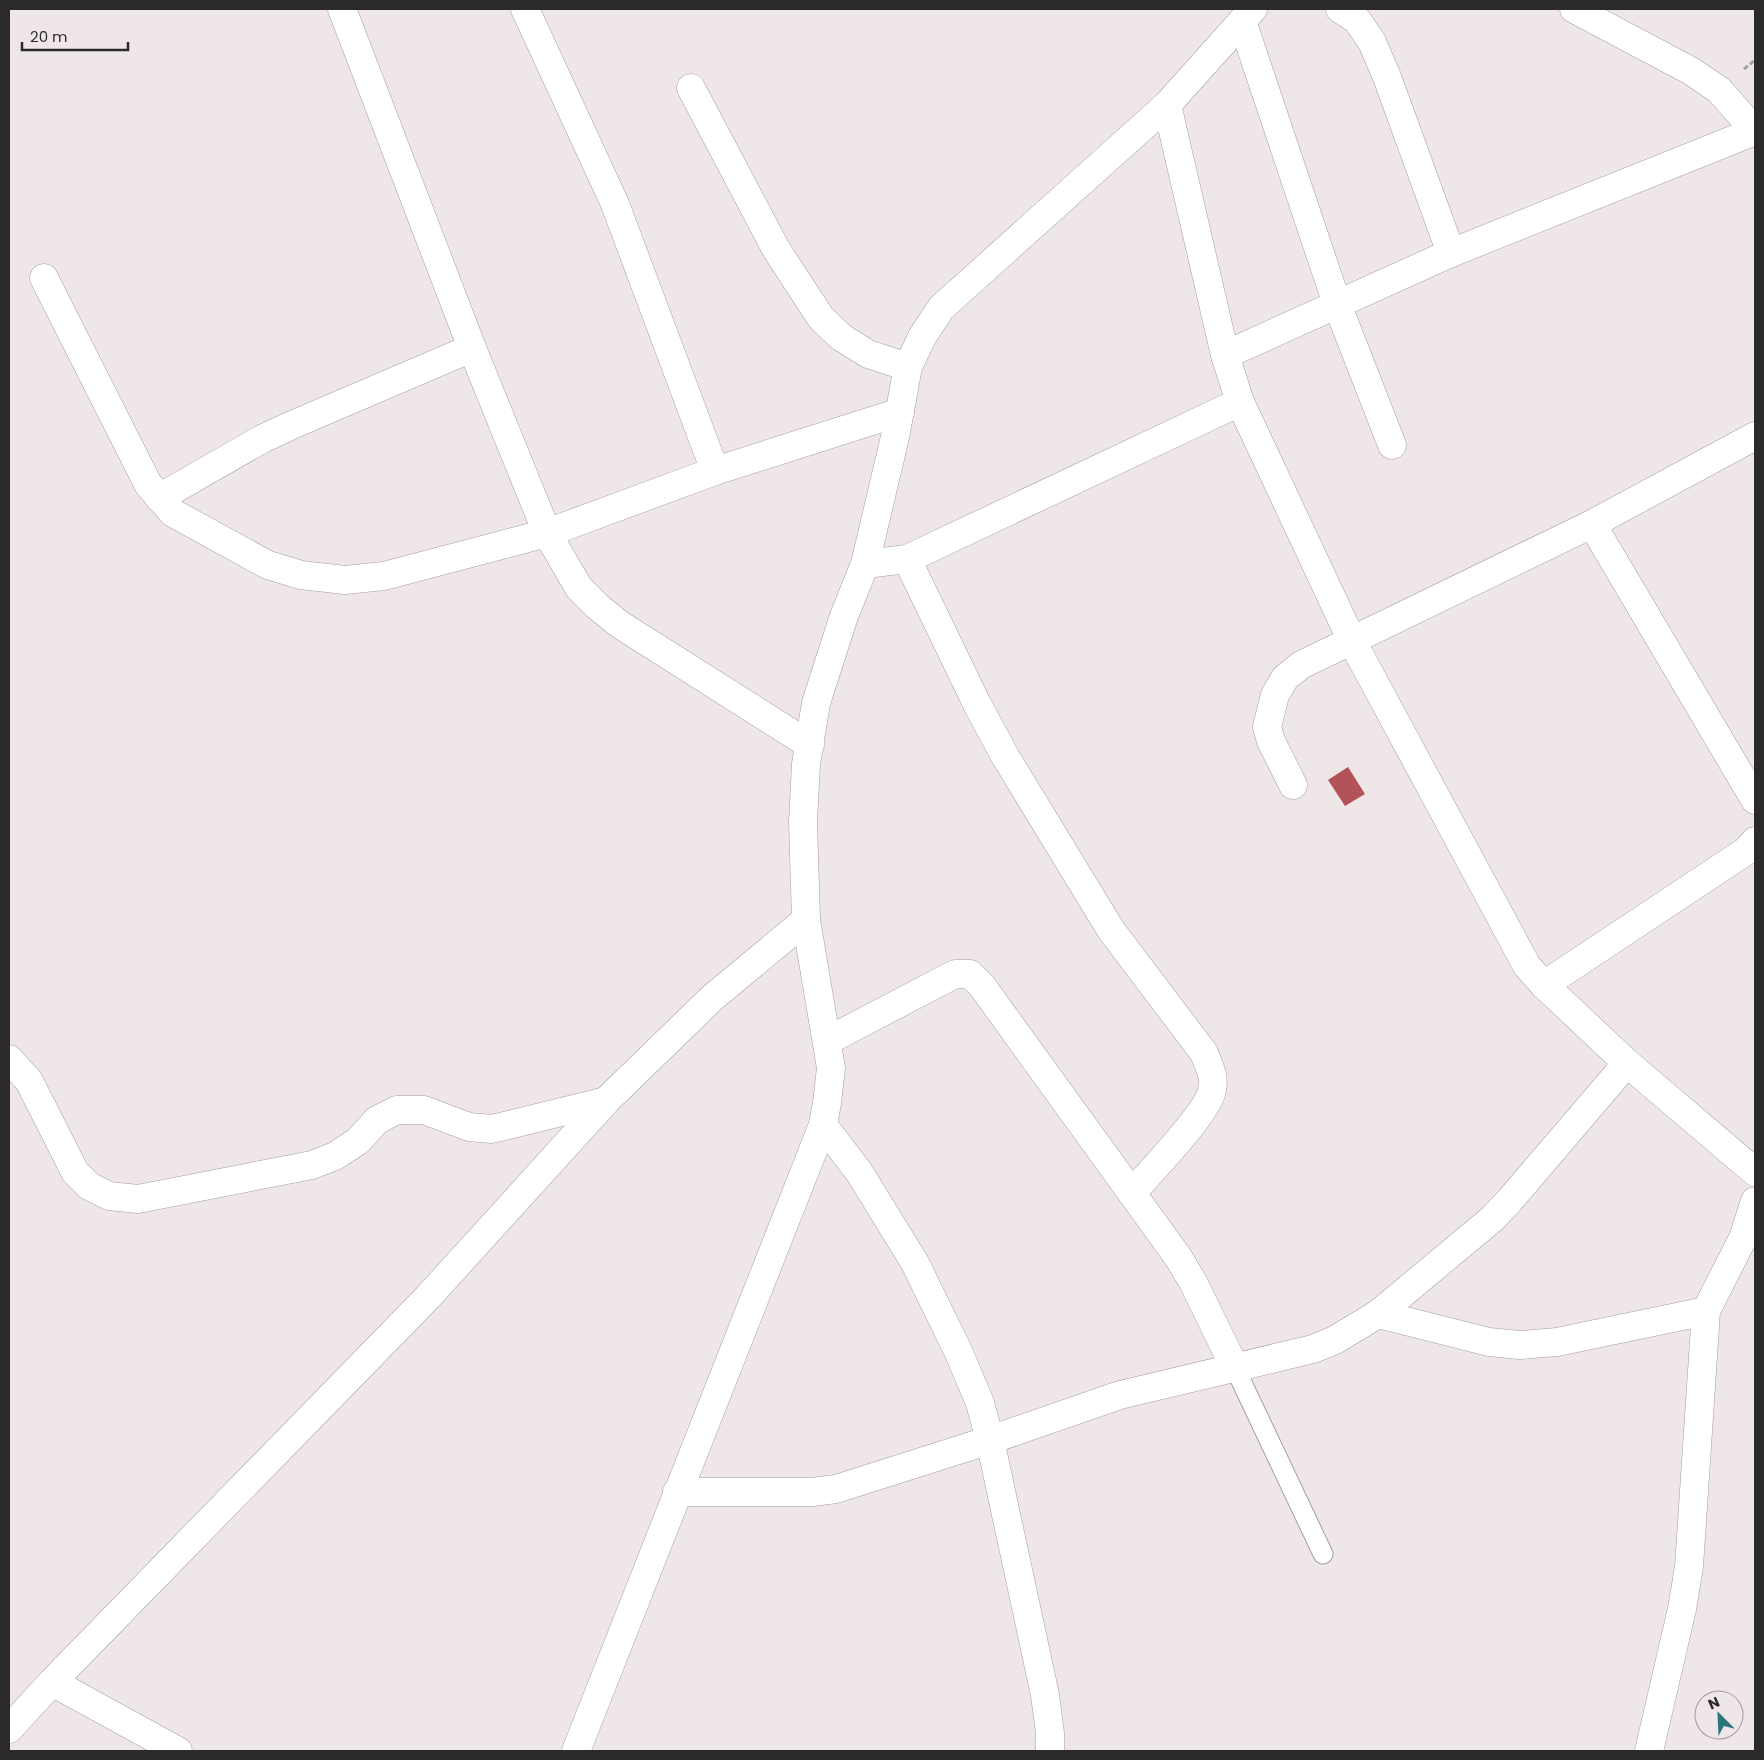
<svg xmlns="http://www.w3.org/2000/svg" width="1764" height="1760" viewBox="0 0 1764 1760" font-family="Poppins,sans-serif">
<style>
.building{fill:#b45259}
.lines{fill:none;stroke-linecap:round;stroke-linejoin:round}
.lane-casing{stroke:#a69e9e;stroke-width:21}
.street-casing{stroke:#a69e9e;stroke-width:29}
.secondary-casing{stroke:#a69e9e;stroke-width:29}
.path{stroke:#a7a1a1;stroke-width:3;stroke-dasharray:5 2.5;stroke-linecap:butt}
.lane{stroke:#fff;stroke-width:19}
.street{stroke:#fff;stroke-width:28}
.secondary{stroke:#fff;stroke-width:28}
</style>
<rect width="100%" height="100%" fill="#efe7e7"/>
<polygon class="building" points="1348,767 1365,794 1345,806 1328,780"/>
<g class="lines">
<g class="lane-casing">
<polyline id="lane" points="1235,1368 1323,1554"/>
</g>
<g class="street-casing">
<g id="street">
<polyline points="342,9 472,348 547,533 579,588 597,606 619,624 810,745"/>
<polyline points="525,9 615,204 715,471"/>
<polyline points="1340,9 1357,20 1372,42 1387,77 1451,253"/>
<polyline points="1574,9 1691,71 1719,90 1755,131"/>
<polyline points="1242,21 1337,304 1392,445"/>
<polyline points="691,88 776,249 821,318 841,337 868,354 908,367"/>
<polyline points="1167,105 1225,355 1240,402 1352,641 1527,966 1544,985 1627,1063 1755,1172"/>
<polyline points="44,278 148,484 173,513 268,565 301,575 345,580 384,576 547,533 715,471 900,412"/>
<polyline points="1225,355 1451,253 1755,131"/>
<polyline points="159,498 262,439 292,425 472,348"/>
<polyline points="1592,524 1755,800"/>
<path d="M907,559L977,704L1005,756L1111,930L1204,1053C1209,1066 1215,1076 1212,1090C1209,1112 1149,1173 1132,1193"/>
<polyline points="865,564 907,559 1240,402"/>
<polyline points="1293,785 1271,741 1267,727 1275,695 1285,678 1301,665 1592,524 1755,436"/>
<polyline points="1544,985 1746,851 1755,841"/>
<polyline points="827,1041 955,974 970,974 982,986 1178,1257 1193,1282 1235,1368"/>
<polyline points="9,1059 29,1081 75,1172 89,1186 109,1196 138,1199 312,1165 335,1156 358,1141 377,1120 397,1110 424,1110 469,1127 492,1129 606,1101"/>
<polyline points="823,1125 859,1172 915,1263 959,1353 980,1403 990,1440 1045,1695 1050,1733 1050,1751"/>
<polyline points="1378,1314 1489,1342 1520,1345 1557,1342 1706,1311"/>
<polyline points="677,1492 812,1492 836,1489 990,1440 1120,1395 1313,1349 1335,1340 1378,1314 1492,1219 1510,1200 1627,1063"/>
<polyline points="52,1682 178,1751"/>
<polyline points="9,1729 52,1682 428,1297 606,1101 712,998 806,920"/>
<polyline points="1649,1751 1682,1609 1689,1567 1706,1311 1743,1238 1755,1201"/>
</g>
</g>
<g class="secondary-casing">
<polyline id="secondary" points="576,1751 823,1125 827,1103 831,1068 806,920 803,822 806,764 816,703 844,616 865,564 895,437 908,367 922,337 941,308 1167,105 1253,9"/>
</g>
<polyline class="path" points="1744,69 1755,60"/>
<use href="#lane" class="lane"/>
<use href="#street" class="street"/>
<use href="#secondary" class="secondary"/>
</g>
<rect width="1764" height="1760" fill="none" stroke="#2c2929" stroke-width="20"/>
<g transform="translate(1719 1715) rotate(336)"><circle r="24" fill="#efe7e7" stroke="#a19b9b"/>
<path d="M0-4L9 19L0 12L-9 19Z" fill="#2c757b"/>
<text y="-8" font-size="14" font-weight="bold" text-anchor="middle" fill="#2c2929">N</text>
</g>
<path d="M22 42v8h106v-8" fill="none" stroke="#2c2929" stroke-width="2.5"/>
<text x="30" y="42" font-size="15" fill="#2c2929" stroke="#efe7e7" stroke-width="4" paint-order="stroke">20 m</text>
</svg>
